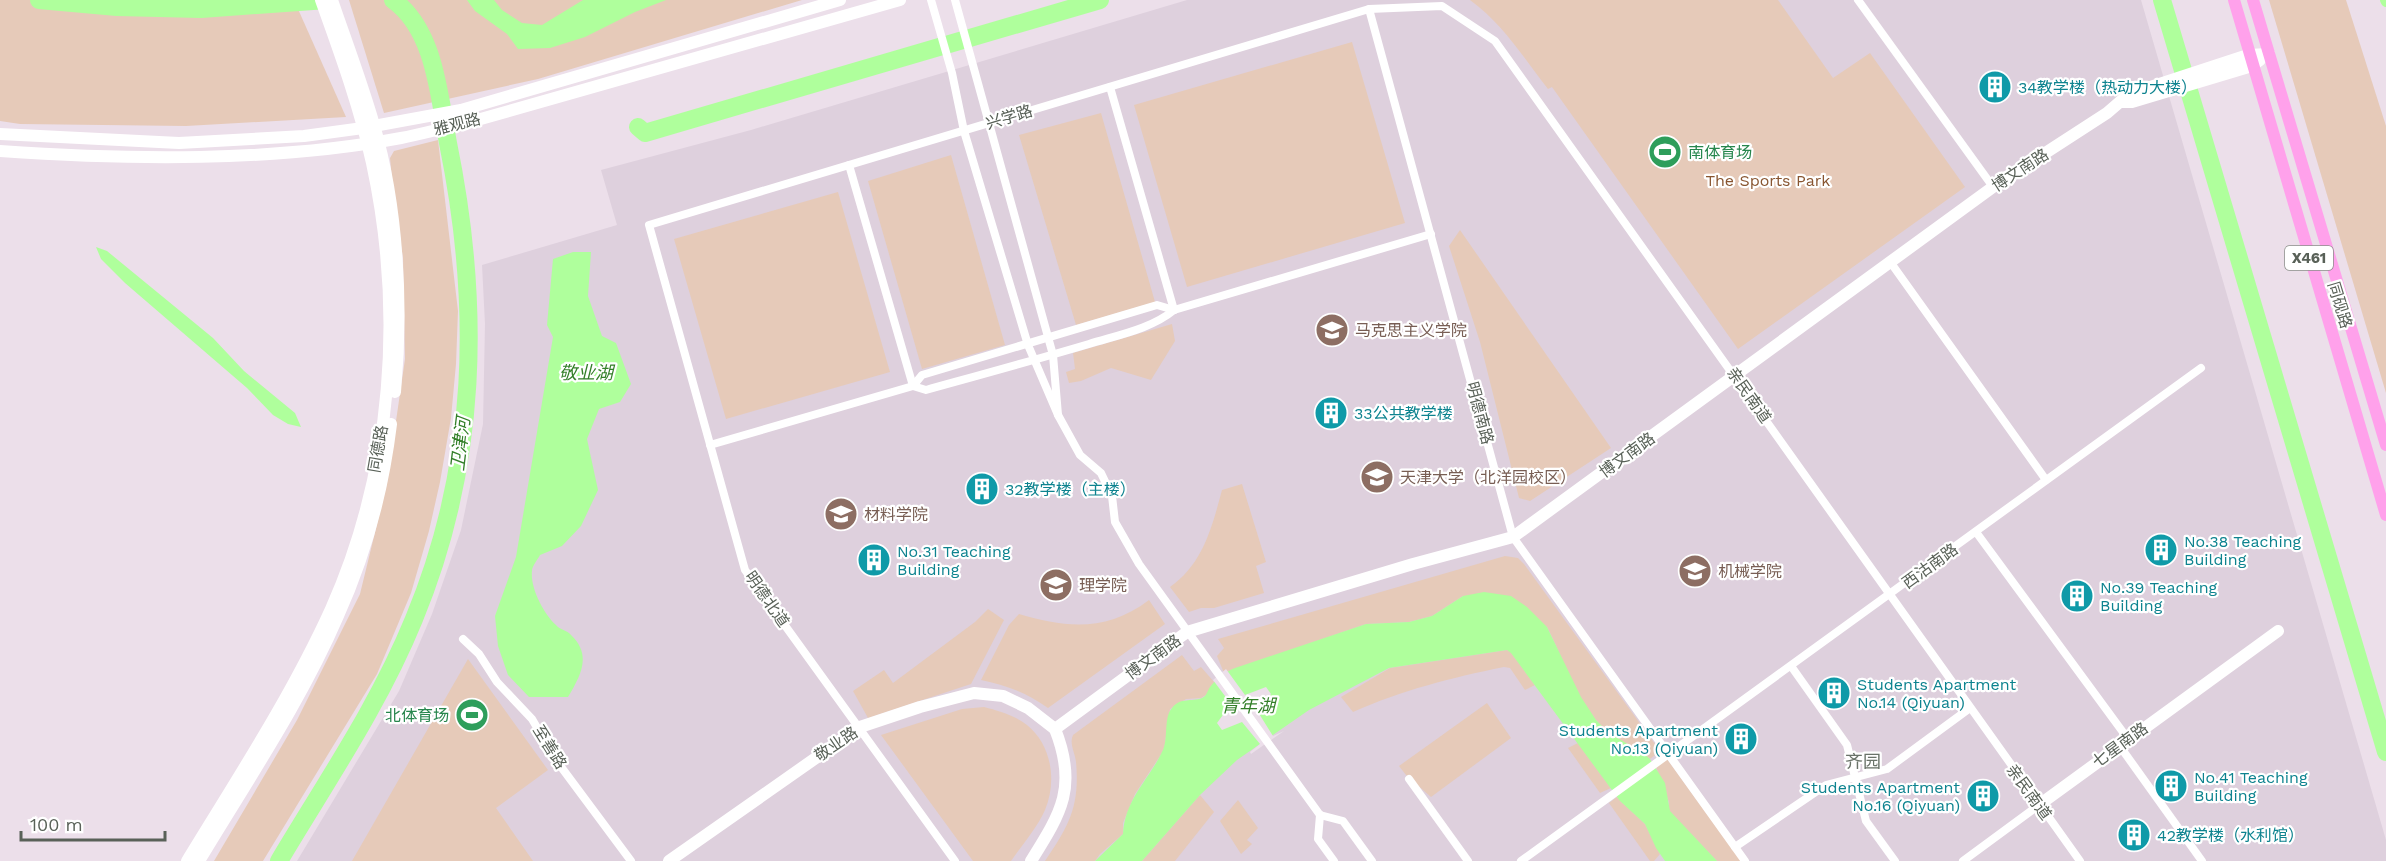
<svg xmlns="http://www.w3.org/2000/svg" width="2386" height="861" viewBox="0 0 2386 861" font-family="'Work Sans','Noto Sans SC',sans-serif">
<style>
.education{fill:#ded0dd}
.green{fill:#e6cab9}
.water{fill:#afff9c}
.pier{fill:#ecdfea}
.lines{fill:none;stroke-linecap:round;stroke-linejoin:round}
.canal{stroke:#afff9c;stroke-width:10}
.river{stroke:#afff9c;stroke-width:18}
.street{stroke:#fff;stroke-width:8}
.secondary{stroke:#fff;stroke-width:12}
.primary{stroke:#ffa1eb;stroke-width:12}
.labels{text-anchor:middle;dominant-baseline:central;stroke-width:4.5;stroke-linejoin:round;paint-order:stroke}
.shield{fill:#fff;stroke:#8b908a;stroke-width:1.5}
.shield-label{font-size:15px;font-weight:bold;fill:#596158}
.culture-label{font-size:16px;fill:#0d838f;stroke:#fff;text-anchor:start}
.street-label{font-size:16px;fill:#596158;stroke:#fff}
.leisure-label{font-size:16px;fill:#27864d;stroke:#fff;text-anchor:start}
.park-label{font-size:16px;fill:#885530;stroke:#fff}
.education-label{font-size:16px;fill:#785e54;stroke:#fff;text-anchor:start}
.water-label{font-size:18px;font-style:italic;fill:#337f29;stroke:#fff}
.neighbourhood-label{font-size:18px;fill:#6a7369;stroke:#fff}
</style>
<rect width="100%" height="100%" fill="#ecdfea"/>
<polygon class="education" points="1187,0 2141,0 2386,840 2386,861 297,861 399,691 432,614 461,530 483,424 485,324 482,265 617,225 601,170 751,130"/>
<g class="green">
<polygon points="0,0 294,0 346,117 186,126 20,124 0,121"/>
<polygon points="349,0 802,0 538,79 384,113"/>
<path d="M1470,0H1778L1833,78L1870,53L1965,187L1738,349L1552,87L1548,89C1523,57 1503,24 1470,0Z"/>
<polygon points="2269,0 2346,0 2386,126 2386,393"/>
<polygon points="1352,42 1405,223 1187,287 1134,105"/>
<polygon points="1101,113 1155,302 1076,325 1019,135"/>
<polygon points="438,140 458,311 456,364 451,418 440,482 429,531 411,593 377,674 263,861 214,861 297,720 360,594 387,483 405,359 403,258 394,200 390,158 394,151"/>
<polygon points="951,155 1005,345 922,369 868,181"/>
<polygon points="838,192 890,372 726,419 674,239"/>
<polygon points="1460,230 1611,448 1530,501 1519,498 1480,342 1449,246"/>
<polygon points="1172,324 1175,341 1151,380 1111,368 1081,381 1069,383 1066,372 1075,369 1073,353"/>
<path d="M1242,484L1266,562L1256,566L1264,593L1214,608H1201L1189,612L1170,587C1203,564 1212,527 1222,490Z"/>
<path d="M1505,556L1518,558L1524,564L1660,751L1650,759C1637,747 1619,743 1607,731C1577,705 1565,661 1547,627L1463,596L1432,616L1409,622L1366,624L1224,673L1217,656L1224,648L1218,639Z"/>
<path d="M1149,600L1165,624L1048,708C1027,693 1006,685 981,680L1009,625L1019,614C1066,628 1107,632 1149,600Z"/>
<polygon points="988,609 1004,620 971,684 868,718 853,691 884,670 893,683 975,622"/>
<path d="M1507,650L1511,652L1535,685L1525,690L1510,668L1504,667C1450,678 1403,690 1353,712L1341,697L1390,668Z"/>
<path d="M1182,655L1194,671L1201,667L1215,683L1206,695L1201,698L1186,699L1170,709L1164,750L1135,794L1123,823V834L1100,854L1095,861H1045C1069,826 1080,806 1076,762C1075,752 1069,744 1073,735Z"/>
<polygon points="468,659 548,770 496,808 533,861 352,861"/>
<polygon points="1487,703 1511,738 1431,797 1406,775 1399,766"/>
<path d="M984,707C999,711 1014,715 1027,725C1052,745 1057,782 1045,810C1037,828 1022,845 1011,861H973L881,735L962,709Z"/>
<polygon points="1578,743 1611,788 1600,793 1568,748"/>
<polygon points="1667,759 1741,861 1717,861 1669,811 1669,802 1656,767"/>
<polygon points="1200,795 1214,812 1175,861 1142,861"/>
<polygon points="1617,797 1645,824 1660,854 1654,861 1650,861 1609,803"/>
<polygon points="1238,800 1258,828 1247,840 1252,844 1241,854 1220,821"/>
</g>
<g class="water">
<polygon points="467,0 494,0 502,10 522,23 542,25 583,0 666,0 635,12 585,37 550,48 518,49 507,34 475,11"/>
<polygon points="96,247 107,251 213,338 244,371 295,413 301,427 288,424 273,415 247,388 125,283 101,259"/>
<path d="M573,252H591L588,296L602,336L616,343L631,384L620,402L599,409L587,439L598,490L581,526L562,546L540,555C538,559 532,566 532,571C530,588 544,614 556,625C560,630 567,630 571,635C592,655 581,675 568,697H529L508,675L498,646L495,616L516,557L553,337L547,325L553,259Z"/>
<path d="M1484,592L1511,596L1527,607L1547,627L1581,697L1596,720L1609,733L1643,753L1650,759L1665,783L1670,811L1717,861H1665L1656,848L1645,824L1620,801L1511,653L1507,650L1389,668L1309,710L1237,760L1200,795L1142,861H1095L1123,834C1125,799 1148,781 1162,752C1169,740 1163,718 1172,708C1181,697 1191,702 1202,698C1207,696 1207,691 1210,687C1217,678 1225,672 1235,668L1366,624L1409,622L1432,616L1463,596Z"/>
</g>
<polygon class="pier" points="1226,669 1245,695 1266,687 1271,694 1258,712 1273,736 1284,731 1251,754 1250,752 1260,744 1242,722 1222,730 1217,723 1231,704 1213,680"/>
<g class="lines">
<polyline class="canal" points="2385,0 2386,2"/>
<g class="river">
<polyline points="39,0 117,7 201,9 327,0"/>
<polyline points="2162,0 2386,752"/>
<polyline points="638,127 645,133 1100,0"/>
<path d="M279,861C326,782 379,705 414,619C478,465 481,305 448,143C439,96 435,30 393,0"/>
</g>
<g class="street">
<polyline points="931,0 952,73 964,131 1028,345 1058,415 1053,355 955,0"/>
<polyline points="1858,0 1993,187"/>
<polyline points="1369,9 1513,537 1745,861"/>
<polyline points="1110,87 1174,310"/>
<polyline points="849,165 913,386"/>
<polyline points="1891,263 2046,480"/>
<path d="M913,386L926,390C980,375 1035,360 1089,344C1118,335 1151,329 1174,310L1431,234"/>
<polyline points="1058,415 1080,455 1101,473 1112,496 1115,522 1139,564 1320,815"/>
<polyline points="710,445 913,386 922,375 1157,305 1174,310"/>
<polyline points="1976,532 2128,739"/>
<polyline points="463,639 479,654 497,682 532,719 556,760 631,861"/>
<polyline points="1791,666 1847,745 1866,821 1895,861"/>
<polyline points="2119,745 2202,861"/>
<polyline points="1409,779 1468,861"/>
<polyline points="1320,815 1343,821 1372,861"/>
<polyline points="1320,815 1318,839 1334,861"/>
<polyline points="1735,847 1826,785 1887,769 1970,708"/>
<polyline points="955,861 745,570 649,225 1369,9 1442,6 1495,41 2080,861"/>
<polyline points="1521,861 2201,368"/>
<polyline points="1963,861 2039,805"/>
</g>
<g class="secondary">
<path d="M332,0C346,41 362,83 374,125C398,207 403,307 395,392"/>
<polyline points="2121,102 2132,102 2252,66 2260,60"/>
<polyline points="0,134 179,143 304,136 363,128 461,110 840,0"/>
<path d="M0,151C130,160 272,162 401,138C422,134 443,128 463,124L900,0"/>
<polyline points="1055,729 1187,632 1413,564 1513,537 1993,187 2107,113 2129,94 2248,55 2269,54"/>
<polyline points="2039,805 2278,631"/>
<path d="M187,861C237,779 291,697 331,609C393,470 404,311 372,163C360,108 340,53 321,0"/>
<path d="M199,861C247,781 301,702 338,616C365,556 383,490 391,424"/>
<polyline points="669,861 860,727 920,707 974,693 1003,696 1028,708 1055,729"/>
<path d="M1031,861C1061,813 1078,787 1055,729"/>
</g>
<g class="primary">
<polyline points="2234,0 2386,515"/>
<polyline points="2253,0 2386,445"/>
</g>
</g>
<defs>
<g id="building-disc" transform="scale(1.725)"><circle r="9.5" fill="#0f9aa8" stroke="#fff"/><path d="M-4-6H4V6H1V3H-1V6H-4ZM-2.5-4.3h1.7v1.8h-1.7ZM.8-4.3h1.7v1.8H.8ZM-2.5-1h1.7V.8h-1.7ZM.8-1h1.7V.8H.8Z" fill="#fff"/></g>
<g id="stadium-disc" transform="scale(1.725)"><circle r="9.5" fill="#2e9e5b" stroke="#fff"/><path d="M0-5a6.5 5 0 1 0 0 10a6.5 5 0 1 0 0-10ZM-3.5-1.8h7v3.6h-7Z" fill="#fff"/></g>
<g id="university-disc" transform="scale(1.725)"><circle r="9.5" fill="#8d6e63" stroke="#fff"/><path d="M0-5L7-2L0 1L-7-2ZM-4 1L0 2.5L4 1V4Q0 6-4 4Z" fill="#fff"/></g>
</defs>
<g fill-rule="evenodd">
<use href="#building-disc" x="1995" y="87"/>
<use href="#stadium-disc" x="1665" y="152"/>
<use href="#university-disc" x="1332" y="330"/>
<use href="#building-disc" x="1331" y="413"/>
<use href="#university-disc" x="1377" y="477"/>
<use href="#building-disc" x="982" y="489"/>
<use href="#university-disc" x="841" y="514"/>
<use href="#building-disc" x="2161" y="550"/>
<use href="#building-disc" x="874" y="560"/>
<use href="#university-disc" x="1695" y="571"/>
<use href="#university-disc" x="1056" y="585"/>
<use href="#building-disc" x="2077" y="596"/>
<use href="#building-disc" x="1834" y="693"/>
<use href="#stadium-disc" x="472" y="715"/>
<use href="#building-disc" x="1741" y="739"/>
<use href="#building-disc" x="2171" y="786"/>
<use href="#building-disc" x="1983" y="796"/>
<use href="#building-disc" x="2134" y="835"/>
</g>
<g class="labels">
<rect class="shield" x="2285" y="246" width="48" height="24" rx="4.5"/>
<g class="shield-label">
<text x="2309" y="258">X461</text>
</g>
<g class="culture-label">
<text x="2018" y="87">34教学楼（热动力大楼）</text>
<text x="1354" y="413">33公共教学楼</text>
<text x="1005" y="489">32教学楼（主楼）</text>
<text x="2184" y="541">No.38 Teaching<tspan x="2184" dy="18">Building</tspan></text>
<text x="897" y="551">No.31 Teaching<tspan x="897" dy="18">Building</tspan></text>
<text x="2100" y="587">No.39 Teaching<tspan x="2100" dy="18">Building</tspan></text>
<text x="1857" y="684">Students Apartment<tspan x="1857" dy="18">No.14 (Qiyuan)</tspan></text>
<text x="1718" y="730" text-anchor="end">Students Apartment<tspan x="1718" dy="18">No.13 (Qiyuan)</tspan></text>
<text x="2194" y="777">No.41 Teaching<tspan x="2194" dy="18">Building</tspan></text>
<text x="1960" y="787" text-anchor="end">Students Apartment<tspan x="1960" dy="18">No.16 (Qiyuan)</tspan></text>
<text x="2157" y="835">42教学楼（水利馆）</text>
</g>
<g class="street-label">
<text transform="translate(1009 117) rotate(-17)">兴学路</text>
<text transform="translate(457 124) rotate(-14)">雅观路</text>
<text transform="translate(2020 170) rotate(-33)">博文南路</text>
<text transform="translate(2340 305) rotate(73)">同砚路</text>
<text transform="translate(1749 395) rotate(55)">亲民南道</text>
<text transform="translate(1480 413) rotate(75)">明德南路</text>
<text transform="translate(378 449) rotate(-80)">同德路</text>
<text transform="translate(1627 455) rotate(-36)">博文南路</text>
<text transform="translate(1930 566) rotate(-36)">西沽南路</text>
<text transform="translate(767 599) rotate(55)">明德北道</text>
<text transform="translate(1153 657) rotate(-36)">博文南路</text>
<text transform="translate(836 744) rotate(-34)">敬业路</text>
<text transform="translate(2120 745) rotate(-36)">七星南路</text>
<text transform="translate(550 747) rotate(58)">至善路</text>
<text transform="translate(2029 792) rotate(54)">亲民南道</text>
</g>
<g class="leisure-label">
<text x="1688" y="152">南体育场</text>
<text x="449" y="715" text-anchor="end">北体育场</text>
</g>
<g class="park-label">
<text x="1768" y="180">The Sports Park</text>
</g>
<g class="education-label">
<text x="1355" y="330">马克思主义学院</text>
<text x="1400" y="477">天津大学（北洋园校区）</text>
<text x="864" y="514">材料学院</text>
<text x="1718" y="571">机械学院</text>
<text x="1079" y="585">理学院</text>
</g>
<g class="water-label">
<text x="586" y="372">敬业湖</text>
<text transform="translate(460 444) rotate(-83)">卫津河</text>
<text x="1248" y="705">青年湖</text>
</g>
<g class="neighbourhood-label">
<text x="1863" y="761">齐园</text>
</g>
</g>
<path d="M21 831v9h144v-9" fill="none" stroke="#596158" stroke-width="3"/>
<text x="30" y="831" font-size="18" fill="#596158" stroke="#ffffff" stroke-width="4.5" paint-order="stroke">100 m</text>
</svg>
